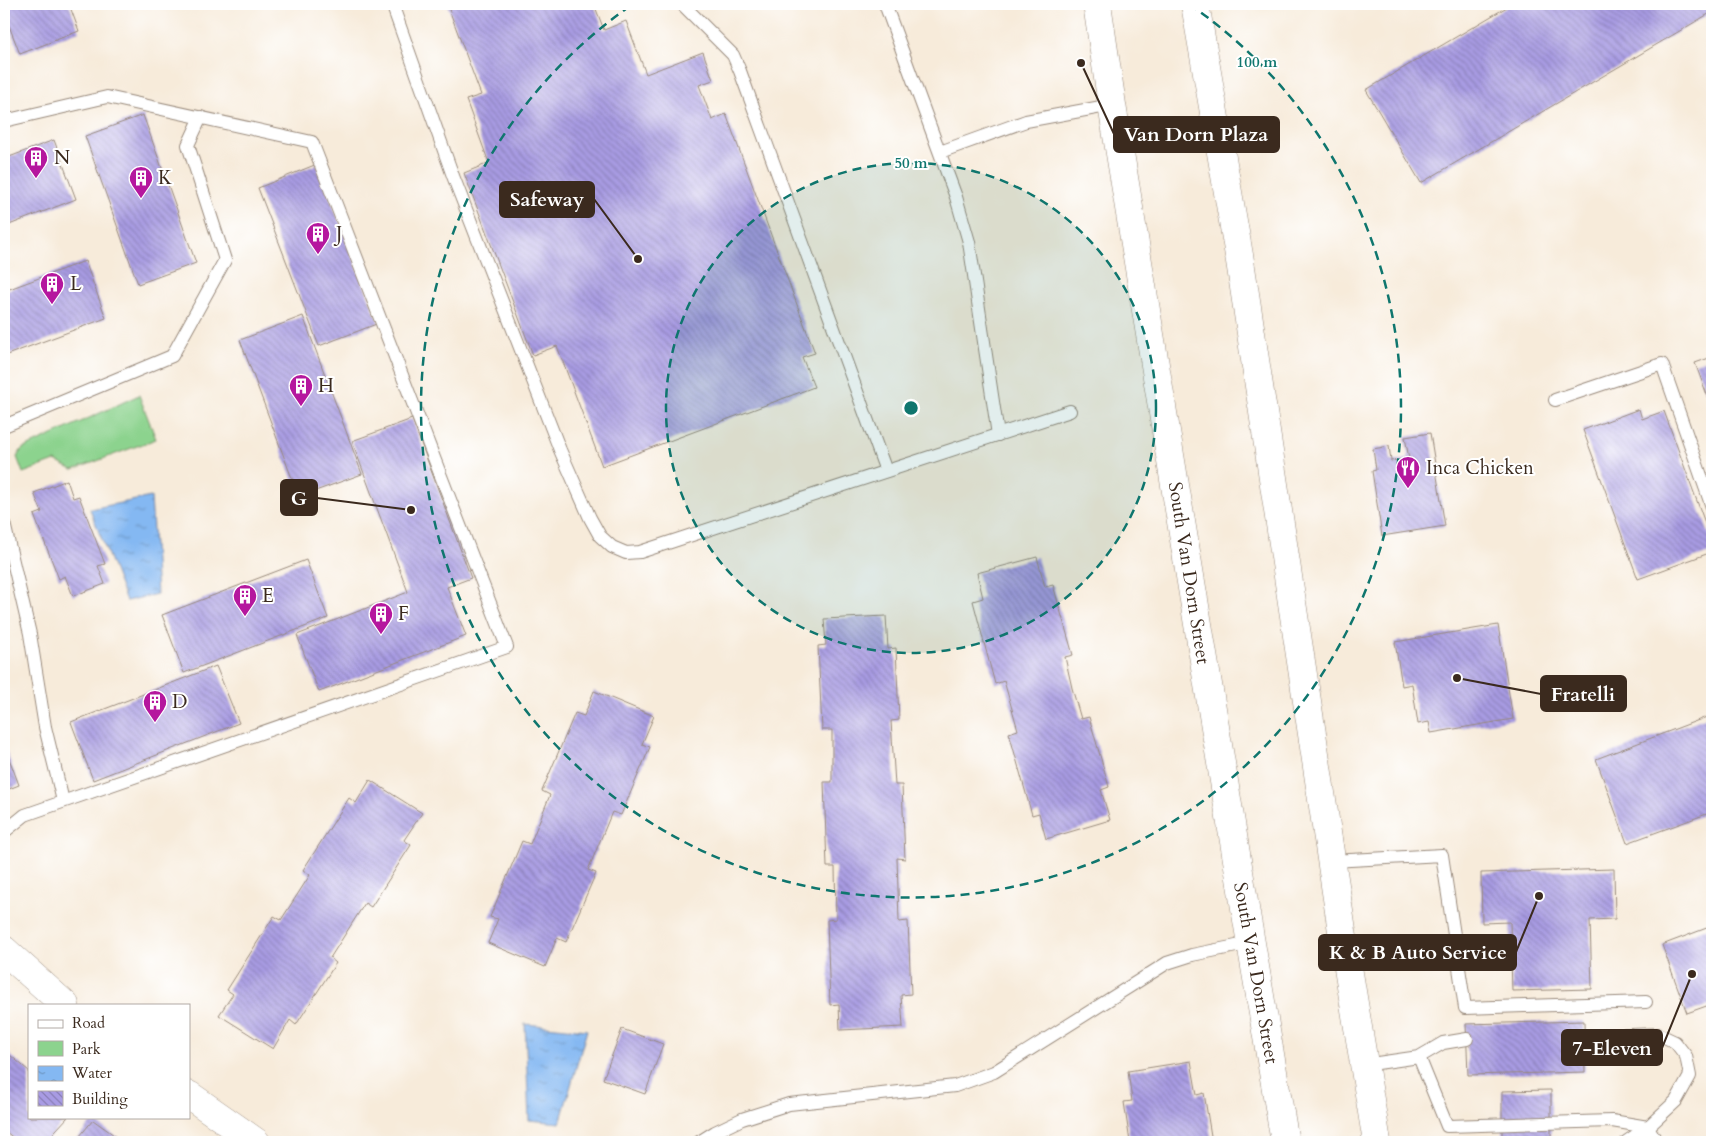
<svg xmlns="http://www.w3.org/2000/svg" width="1716" height="1146" viewBox="0 0 1716 1146" font-family="Cardo,serif">
<style>
.park{fill:#8cd38e;stroke:#647e56}
.water{fill:url(#water-ripples);stroke:#607188}
.building{fill:url(#building-back-hatch)}
.lines{fill:none;stroke-linecap:round;stroke-linejoin:round}
.service-casing{stroke:#998a7c;stroke-width:14}
.tertiary-casing{stroke:#998a7c;stroke-width:29}
.primary-casing{stroke:#998a7c;stroke-width:29}
.service{stroke:#fff;stroke-width:12}
.tertiary{stroke:#fff;stroke-width:28}
.primary{stroke:#fff;stroke-width:28}
.ring{fill:none;stroke:#0f766e;stroke-width:2.5;stroke-dasharray:9 6}
.labels{text-anchor:middle;dominant-baseline:central;stroke-width:4;stroke-linejoin:round;paint-order:stroke}
.poi-label{font-size:19px;fill:#3b2a1e;stroke:#fff;text-anchor:start}
.street-label{font-size:19px;fill:#3b2a1e;stroke:#fff}
.centre{fill:#0f766e;stroke:#fff;stroke-width:2.5}
.ring-label{font-size:15px;text-anchor:middle;font-weight:bold;fill:#0f766e;stroke:#fff;stroke-width:4;stroke-linejoin:round;paint-order:stroke}
.leader{fill:none;stroke:#3b2a1e;stroke-width:2}
.callout-dot{fill:#3b2a1e;stroke:#fff;stroke-width:2}
.callout{fill:#3b2a1e;stroke:#3b2a1e;stroke-width:2}
.callout-label{font-size:20px;text-anchor:middle;font-weight:bold;fill:#fff}
</style>
<defs>
<pattern id="water-ripples" width="26" height="14" patternUnits="userSpaceOnUse" patternTransform="scale(1.25)"><rect width="26" height="14" fill="#84b8f2"/><path d="M2 4q2-2 4 0t4 0M15 11q2-2 4 0t4 0" fill="none" stroke="#6d96c3"/></pattern>
<pattern id="building-back-hatch" width="6" height="6" patternUnits="userSpaceOnUse" patternTransform="scale(1.25)"><rect width="6" height="6" fill="#a89be3"/><path d="M-1 5l2 2M0 0l6 6M5-1l2 2" fill="none" stroke="#8a7fb7"/></pattern>
</defs>
<rect width="100%" height="100%" fill="#fff"/>
<filter id="ink" filterUnits="userSpaceOnUse"><feTurbulence type="fractalNoise" baseFrequency=".02" numOctaves="2"/><feDisplacementMap in="SourceGraphic" scale="10" xChannelSelector="R" yChannelSelector="G"/><feConvolveMatrix kernelMatrix="1 2 1 2 8 2 1 2 1" color-interpolation-filters="sRGB"/></filter>
<filter id="wash" filterUnits="userSpaceOnUse"><feTurbulence type="fractalNoise" baseFrequency=".0096" numOctaves="4" result="noise"/><feDisplacementMap in="SourceGraphic" scale="20" xChannelSelector="R" yChannelSelector="G"/><feGaussianBlur stdDeviation="1.12" result="paint"/><feColorMatrix in="noise" values="0 0 0 0 0 0 0 0 0 0 0 0 0 0 0 0 0 1.4 0 .05"/><feComposite in="paint" operator="in"/></filter>
<g filter="url(#wash)">
<rect width="100%" height="100%" fill="#f7ebda"/>
<polygon class="park" points="139,395 156,439 73,470 55,461 23,473 17,457 22,449"/>
<g class="water">
<polygon points="151,497 157,594 126,601 90,509"/>
<polygon points="525,1024 587,1030 560,1123 529,1120"/>
</g>
<g id="blocks">
<g class="building">
<polygon points="4,4 69,4 79,31 20,54 4,13"/>
<polygon points="447,4 594,4 604,30 626,21 646,74 703,52 713,80 699,85 712,120 726,114 815,353 802,357 814,387 602,466 557,346 533,355 464,173 489,163 466,100 481,95"/>
<polygon points="1512,4 1712,4 1712,12 1421,183 1366,90"/>
<polygon points="143,115 196,263 138,284 85,136"/>
<polygon points="54,140 76,199 4,227 4,159"/>
<polygon points="317,164 379,323 319,346 258,188"/>
<polygon points="85,261 106,318 4,356 4,291"/>
<polygon points="303,316 362,474 299,497 240,340"/>
<polygon points="1712,357 1712,408 1695,363"/>
<polygon points="1639,409 1642,419 1664,411 1712,542 1712,552 1638,579 1583,430"/>
<polygon points="412,419 471,578 447,587 466,636 319,692 297,635 408,592 352,441"/>
<polygon points="1430,433 1445,526 1382,536 1372,471 1376,470 1373,449 1389,446 1391,461 1409,459 1405,437"/>
<polygon points="67,480 73,498 79,496 105,564 98,566 105,584 73,596 65,576 59,579 34,515 42,512 34,493"/>
<polygon points="1037,557 1045,587 1053,585 1073,655 1065,657 1072,688 1081,719 1089,717 1109,787 1101,790 1110,820 1046,839 1039,813 1032,815 1009,733 1018,730 1004,681 995,684 973,601 983,598 977,573"/>
<polygon points="306,560 328,618 184,673 162,615"/>
<polygon points="886,616 888,649 896,648 899,720 891,721 895,785 902,785 905,859 897,858 899,922 908,921 911,994 901,995 903,1027 840,1030 839,1004 830,1005 827,920 836,919 835,867 827,867 824,782 832,782 832,730 822,730 818,646 826,645 824,619"/>
<polygon points="1498,625 1513,719 1431,733 1429,722 1418,724 1412,684 1402,686 1395,642"/>
<polygon points="216,666 239,723 93,780 71,722"/>
<polygon points="594,691 654,716 642,744 650,747 621,815 612,812 588,870 596,873 566,942 557,938 545,967 488,943 498,919 490,917 522,841 530,844 550,795 542,791 575,713 584,716"/>
<polygon points="1712,715 1712,812 1627,843 1596,759"/>
<polygon points="4,745 19,785 4,791"/>
<polygon points="370,780 422,813 404,840 411,845 371,907 365,903 330,958 336,963 296,1025 290,1020 273,1049 219,1015 233,994 227,990 274,916 281,920 310,875 303,870 349,798 356,803"/>
<polygon points="1614,869 1615,919 1590,920 1592,989 1512,991 1510,922 1482,923 1481,873"/>
<polygon points="1712,926 1712,1004 1687,1013 1662,945"/>
<polygon points="1584,1021 1585,1072 1468,1075 1466,1024"/>
<polygon points="622,1029 663,1044 645,1094 603,1079"/>
<polygon points="4,1050 29,1071 29,1117 68,1117 45,1142 18,1142 4,1130"/>
<polygon points="1191,1061 1197,1095 1204,1093 1212,1142 1130,1142 1124,1102 1132,1101 1128,1071"/>
<polygon points="1551,1090 1551,1142 1502,1142 1502,1091"/>
<polygon points="93,1120 124,1142 75,1142"/>
</g>
</g>
</g>
<g filter="url(#ink)">
<use href="#blocks" fill-opacity="0" stroke="#998a7c" stroke-width="1"/>
<g class="lines">
<g class="service-casing">
<g id="service">
<polyline points="392,4 453,176 560,450 590,518 600,536 612,547 626,553 640,552 1070,411"/>
<polyline points="682,4 733,55 740,71 886,471"/>
<polyline points="885,4 956,197 969,242 998,435"/>
<polyline points="4,121 107,97 312,142 507,647 25,815 4,832"/>
<polyline points="940,152 1026,121 1112,105"/>
<polyline points="1555,400 1662,364 1712,507"/>
<polyline points="4,426 172,356 225,260 188,145 201,117"/>
<polyline points="4,523 30,634 45,727 63,801"/>
<polyline points="1332,861 1442,855 1465,1008 1646,1002"/>
<polyline points="1585,1037 1658,1034 1675,1042 1686,1056 1690,1076 1676,1101 1648,1127 1626,1142"/>
<polyline points="1419,1057 1447,1126 1612,1121 1648,1127"/>
<polyline points="1364,1065 1419,1057 1443,1043 1467,1039"/>
<polyline points="1648,1127 1657,1142"/>
<polyline points="699,1142 715,1132 742,1119 789,1104 955,1086 994,1072 1167,963 1192,955 1251,943"/>
</g>
</g>
<g class="tertiary-casing">
<g id="tertiary">
<polyline points="4,950 65,1005"/>
<polyline points="189,1095 256,1142"/>
</g>
</g>
<g class="primary-casing">
<g id="primary">
<polyline points="1097,4 1112,105 1246,914 1285,1142"/>
<polyline points="1195,4 1240,261 1342,931 1377,1142"/>
</g>
</g>
<use href="#service" class="service"/>
<use href="#tertiary" class="tertiary"/>
<use href="#primary" class="primary"/>
</g>
</g>
<circle cx="911" cy="408" r="245" fill="#0f766e" fill-opacity=".12"/>
<g class="ring">
<circle cx="911" cy="408" r="245"/>
<path d="M1189 4A490 490 0 1 1 633 4"/>
</g>
<defs>
<g id="building-pin" transform="scale(1.25)"><path d="M0 17L-7.5 6A9.5 9.5 0 1 1 7.5 6Z" fill="#b5179e" stroke="#fff"/><path d="M-4-6H4V6H1V3H-1V6H-4ZM-2.5-4.3h1.7v1.8h-1.7ZM.8-4.3h1.7v1.8H.8ZM-2.5-1h1.7V.8h-1.7ZM.8-1h1.7V.8H.8Z" fill="#fff"/></g>
<g id="restaurant-pin" transform="scale(1.25)"><path d="M0 17L-7.5 6A9.5 9.5 0 1 1 7.5 6Z" fill="#b5179e" stroke="#fff"/><path d="M-5-6h1v4h1v-4h1v4h1v-4h1v5L-1.5 .5V6h-2V.5L-5-1ZM5-6V6H3V1.5H1.5Q1.5-4 5-6Z" fill="#fff"/></g>
</defs>
<g fill-rule="evenodd">
<use href="#building-pin" x="36" y="158"/>
<use href="#building-pin" x="141" y="178"/>
<use href="#building-pin" x="318" y="234"/>
<use href="#building-pin" x="52" y="284"/>
<use href="#building-pin" x="301" y="386"/>
<use href="#restaurant-pin" x="1408" y="468"/>
<use href="#building-pin" x="245" y="596"/>
<use href="#building-pin" x="381" y="614"/>
<use href="#building-pin" x="155" y="702"/>
</g>
<g class="labels">
<g class="poi-label">
<text x="54" y="158">N</text>
<text x="158" y="178">K</text>
<text x="336" y="234">J</text>
<text x="70" y="284">L</text>
<text x="318" y="386">H</text>
<text x="1426" y="468">Inca Chicken</text>
<text x="262" y="596">E</text>
<text x="398" y="614">F</text>
<text x="172" y="702">D</text>
</g>
<g class="street-label">
<text transform="translate(1189 573) rotate(81)">South Van Dorn Street</text>
<text transform="translate(1256 973) rotate(80)">South Van Dorn Street</text>
</g>
</g>
<circle cx="911" cy="408" r="8" class="centre"/>
<g class="ring-label">
<text x="1257" y="67">100 m</text>
<text x="911" y="168">50 m</text>
</g>
<path class="leader" d="M1081 63L1114 134M638 259L594 199M411 510L317 498M1457 678L1541 694M1539 896L1516 952M1692 974L1662 1048"/>
<g class="callout-dot">
<circle cx="1081" cy="63" r="5"/>
<circle cx="638" cy="259" r="5"/>
<circle cx="411" cy="510" r="5"/>
<circle cx="1457" cy="678" r="5"/>
<circle cx="1539" cy="896" r="5"/>
<circle cx="1692" cy="974" r="5"/>
</g>
<g class="callout">
<rect x="1114" y="117" width="165" height="35" rx="5"/>
<rect x="500" y="182" width="94" height="35" rx="5"/>
<rect x="281" y="480" width="36" height="35" rx="5"/>
<rect x="1541" y="676" width="85" height="35" rx="5"/>
<rect x="1319" y="935" width="197" height="35" rx="5"/>
<rect x="1562" y="1030" width="100" height="35" rx="5"/>
</g>
<g class="callout-label">
<text x="1196" y="141">Van Dorn Plaza</text>
<text x="547" y="206">Safeway</text>
<text x="299" y="505">G</text>
<text x="1583" y="701">Fratelli</text>
<text x="1418" y="959">K &amp; B Auto Service</text>
<text x="1612" y="1055">7-Eleven</text>
</g>
<rect width="1716" height="1146" fill="none" stroke="#fff" stroke-width="20"/>
<rect x="28" y="1004" width="162" height="115" fill="#ffffff" stroke="#b1aaa5"/>
<rect x="38" y="1020" width="25" height="8" fill="#ffffff" stroke="#b1aaa5"/>
<text x="72" y="1028" font-size="15" fill="#3b2a1e">Road</text>
<rect x="38" y="1041" width="25" height="15" fill="#8cd38e" stroke="#b1aaa5"/>
<text x="72" y="1054" font-size="15" fill="#3b2a1e">Park</text>
<rect x="38" y="1066" width="25" height="15" fill="url(#water-ripples)" stroke="#b1aaa5"/>
<text x="72" y="1078" font-size="15" fill="#3b2a1e">Water</text>
<rect x="38" y="1091" width="25" height="15" fill="url(#building-back-hatch)" stroke="#b1aaa5"/>
<text x="72" y="1104" font-size="15" fill="#3b2a1e">Building</text>
</svg>
